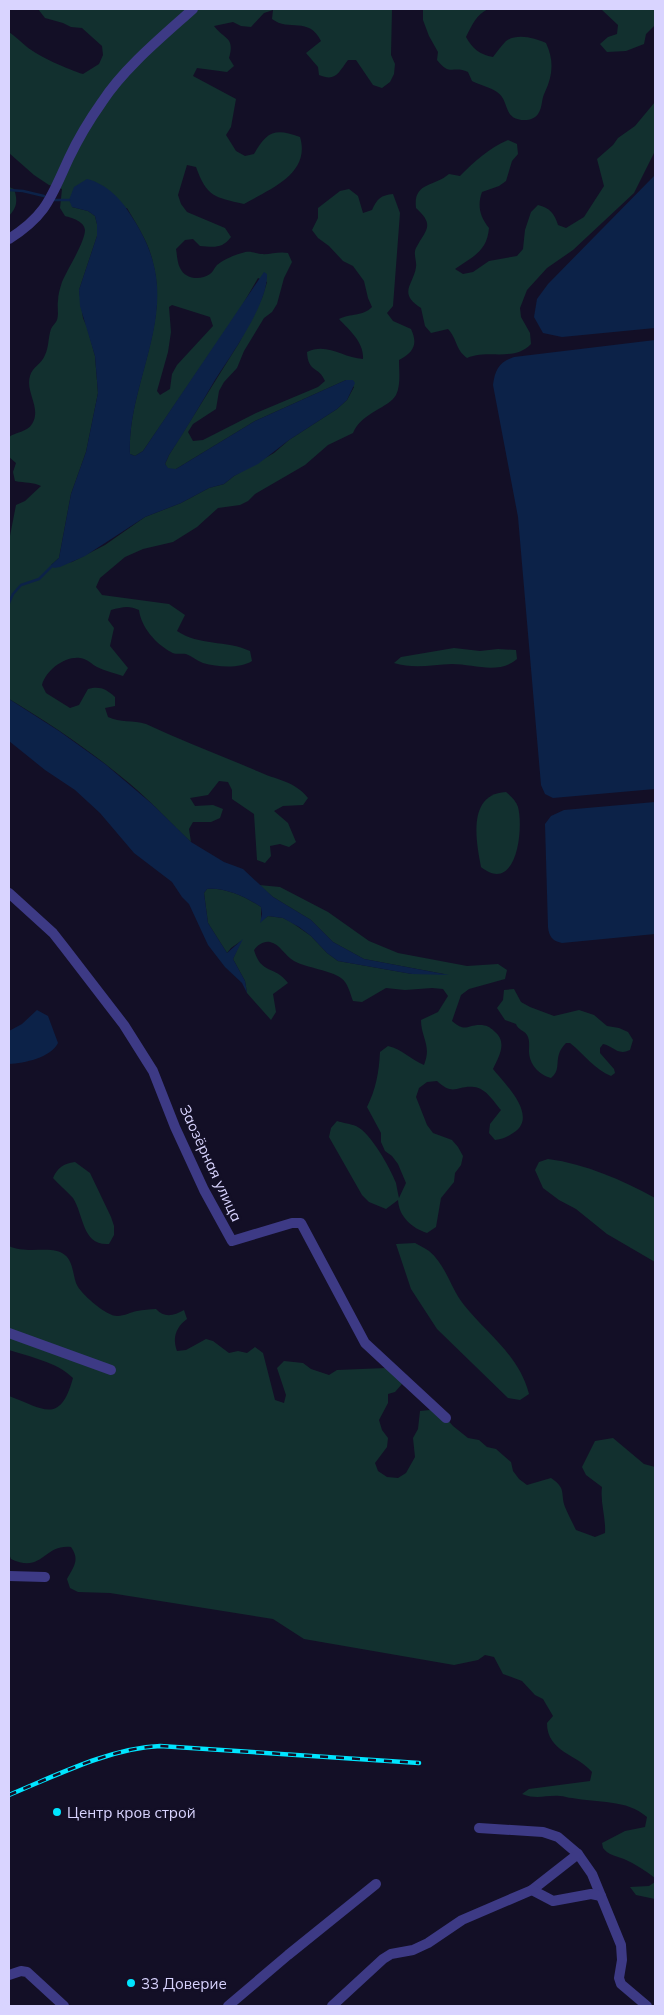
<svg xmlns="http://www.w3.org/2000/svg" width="664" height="2015" viewBox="0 0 664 2015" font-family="Mulish,sans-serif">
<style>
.green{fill:#12302f;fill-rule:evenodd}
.water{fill:#0c2248}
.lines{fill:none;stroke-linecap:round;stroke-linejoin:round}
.stream{stroke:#0c2248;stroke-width:2.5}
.street{stroke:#3d3a85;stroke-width:10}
.rail-casing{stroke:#00e5ff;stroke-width:4.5}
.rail{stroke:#130f26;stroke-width:2.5;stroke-dasharray:8;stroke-linecap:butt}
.poi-dot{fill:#00e5ff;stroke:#130f26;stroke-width:2}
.labels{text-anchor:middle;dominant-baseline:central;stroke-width:5;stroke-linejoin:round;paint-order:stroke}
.street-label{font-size:15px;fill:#d9d4ff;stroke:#130f26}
.poi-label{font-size:15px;fill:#d9d4ff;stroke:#130f26;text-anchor:start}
</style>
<rect width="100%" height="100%" fill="#130f26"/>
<g class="green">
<path d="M38,9H392L391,55L395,64L394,74L390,82L382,88L373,85L356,60H348C338,73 336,82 319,75L318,67L306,53L321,41C309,16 289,32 272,19L273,10L264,13L251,27L241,26L233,22L214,26C225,40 235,37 229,58L234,66L227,72L197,68L193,76L236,99L231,127L226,135L236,151L245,156L254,154C267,131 275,128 300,137C311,174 270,189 244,204C214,197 207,197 196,167L187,165L178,195L181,204L187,212L225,228L231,237C222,249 214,247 200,246L193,239L185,240L176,249C177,254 177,262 180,268C185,279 200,281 210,274C213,272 214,268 217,265C223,260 234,255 242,253C250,250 253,253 261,254C270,255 278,251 288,253L292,262L284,278L277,304L272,312L264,318L244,351L237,368L224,382L219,391L216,409L193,424L188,432L193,441L203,440L256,413L318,387L325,381C319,366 308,373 307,352C327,342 343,358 363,359C364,342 350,331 339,319C351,313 362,317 372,307L368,298L364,281L353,266L343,261L329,246L318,238L312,230L318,218V208L340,191L349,189L358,196L363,213L372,210C377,199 381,195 393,194L400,213L393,306L387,313L393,321L411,329C418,344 414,352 399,360C399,370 401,385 396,395C389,408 362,412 353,433L328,445L305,465L255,494L248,501L240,505L218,508L197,527L173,542L143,549L125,557L100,578L96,587L102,595L169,604L185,615L177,631C199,646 226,640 250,651L252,661C239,669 218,667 203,663C197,661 192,656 186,654C181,653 175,655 171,652C156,644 141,627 139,610C129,605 122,607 111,610L108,620L114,628L110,646L128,668L123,676C115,673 105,671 97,667C91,664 88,659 80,658C65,656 46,670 42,685L46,693L70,708L79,705L88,689C100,686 106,689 115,697V706L105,708L108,717C120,723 133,720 146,724C182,741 220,755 257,771C276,780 295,781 308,798L303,805L283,806L274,811L288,823L296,842L289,847L280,844L270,846L271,856L265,863L257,860L254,814L232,799V790L228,782L219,781L208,795L190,798L195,806L213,805L223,809L220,818L211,822H193L189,829L191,842C170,823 151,801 129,783C92,752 51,724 9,699V541L16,505L25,501L41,486C33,482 25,483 15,481L13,472L16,463L9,457V437C16,432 27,432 32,424C42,408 25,392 30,376C32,367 42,364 45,355C49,347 48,338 51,329C52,326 56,323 57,320C59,314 57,307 58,301C58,295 60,288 62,282C67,270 85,242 85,230C84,221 72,218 65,216L60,208L62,189L49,185L34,175L9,153V32C16,37 21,42 27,47C38,56 69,70 83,74L99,64L103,55L102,46L82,28L71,27L63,23L45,18ZM72,207L127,208C137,225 149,243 153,263C170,327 127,389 130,454L135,456L143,451L240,309L258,278L267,282L262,298L239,343L169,455L165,464L168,469H176L255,421L346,380L354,387L347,400L337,409L289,440L274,453L234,476L224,484L209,488L181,503L145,517L105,545L72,562L51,565L59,558L71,494L86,452L98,393L95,356L87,327L83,318L79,290L97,236V224L95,216L88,211ZM172,305L210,317L213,326L177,365L172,374L170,389L160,395L157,391L168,352L171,332L169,307Z"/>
<path d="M423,9H488C476,15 472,25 466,37C472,48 480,55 493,57C497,52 501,46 506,41C517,33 535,38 546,43C554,60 553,75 545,92C541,99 543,107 538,114C535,118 530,120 525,120C502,120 510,100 497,92C490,87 480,85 472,81L468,72C453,65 450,77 437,60L438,52L429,36L423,20Z"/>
<polygon points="601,9 655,9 655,25 646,34 644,44 626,51 607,52 600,44 608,37 617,34 618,25"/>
<path d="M655,102V151L634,193L573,250L547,268L527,290L520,308L521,317L530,333L531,344C514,362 489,349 467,358C455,349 458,340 448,329L431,333L425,326L421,308C397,293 414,284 416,267C417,261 413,254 416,248C425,230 436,226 416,208C413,182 434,187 449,174L460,176C474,162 489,148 508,140L517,144L518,154L512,161L506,181L499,186L482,192C477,206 480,217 489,228C487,252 472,257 455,269L463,274L473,272L489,261L517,256L523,249L525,230L531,212L538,205C550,208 554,213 558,225L566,228L584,217L604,186L597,159L613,145L618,138L635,126Z"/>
<path d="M9,187L14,189C18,201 17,207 9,216Z"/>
<path d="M454,648L480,651L498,649L516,650L517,659C498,675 474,664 452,664C432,665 413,669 394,663L401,657Z"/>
<path d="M506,792C511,796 516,801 518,807C524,830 516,895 481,867C476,841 467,794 506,792Z"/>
<path d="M259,885L280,887L328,912L369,941L398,953L467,966L498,964L507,970L505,979L469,989L461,995L452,1021C466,1033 466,1025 480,1025C486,1025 490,1027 494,1031C508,1042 499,1056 493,1069C504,1083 537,1114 516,1131C509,1136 504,1139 495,1140L489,1133L490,1124L501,1110C494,1102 486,1088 474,1087C457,1085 454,1097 437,1081L427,1082L419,1088L416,1097L427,1125L433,1133L452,1140L458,1147L463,1156L461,1165L455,1173L454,1182L441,1198L436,1227L427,1233C412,1228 399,1217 398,1200L386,1209L369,1202L362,1195L329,1137L331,1128L337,1121C343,1123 351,1124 356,1126C371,1133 390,1168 396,1183C397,1188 398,1194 399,1198L406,1183L398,1164L392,1156L385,1151L381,1142V1133L367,1107C376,1089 379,1072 380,1052L388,1046C402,1049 411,1060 424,1065C432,1045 421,1038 421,1020L438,1012L448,996L443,989L432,988L405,990L386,988L362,1002L353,1001C350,993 348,983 341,978C330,970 307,968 294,961C285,956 280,944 270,942C263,941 258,945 254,950C261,975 275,965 288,983L273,994L276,1012L271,1020L247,993L245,981L233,959L241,941L231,948L227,953L208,923L204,893L207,889C225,887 246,897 261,907V921L268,916L283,918L291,922L311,936L327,953L338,961L412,974H444L364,959L333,942L311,920L273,897Z"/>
<path d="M514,989L521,1002L530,1007L554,1016L579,1010L594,1015L607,1026L619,1028L628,1032L633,1040L630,1050C617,1056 614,1046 603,1044L600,1048V1053L614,1069L615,1073L611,1076C595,1070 584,1054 570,1043H566C563,1046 560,1050 559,1054C556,1063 560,1071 551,1078C539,1075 529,1064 529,1051C529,1046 530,1040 527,1035C524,1030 518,1030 516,1024L505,1020L497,1008L503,1000L504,990Z"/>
<path d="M548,1159C586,1164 622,1180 655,1198V1262L607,1234L576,1209L559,1200L543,1188L535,1170L539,1162Z"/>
<path d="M75,1162L90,1173L111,1217L114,1226V1235L109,1244C82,1246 84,1215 73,1198C67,1191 59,1185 53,1178C58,1167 63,1164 75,1162Z"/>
<path d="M415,1243C420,1246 425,1248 429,1251C446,1265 451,1289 464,1305C488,1335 519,1355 529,1394L520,1400L508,1398L437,1329L411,1289L396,1244Z"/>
<path d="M9,1246C25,1254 49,1246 62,1253C75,1260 72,1278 78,1287C84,1296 107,1317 118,1316C124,1316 131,1312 137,1311C143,1310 150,1309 156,1309C164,1318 174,1316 184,1310L187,1319C176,1327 172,1338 177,1351L186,1350L206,1339L213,1341L229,1353L238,1351L247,1353L255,1347L263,1353L275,1400L284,1403L286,1395L277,1368L284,1361L303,1363L311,1369L329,1375L337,1370L386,1368L396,1375L402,1384L395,1392L388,1394V1403L379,1420L382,1430L388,1438L387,1447L375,1463L378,1471L387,1477L398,1478L406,1473L415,1457L413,1438L418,1429L420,1411L430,1410L446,1418L453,1426L468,1438L479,1440L487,1447L496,1449L511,1462L513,1471L519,1479L527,1485L551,1478C567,1489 560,1493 565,1507C568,1514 572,1522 576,1530L595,1537L605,1533C606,1517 600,1503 602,1487L586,1475L582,1467L595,1441L613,1438L644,1464L655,1467V1878C646,1871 635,1864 624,1859C616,1856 608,1855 603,1848L602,1843L625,1831L645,1827L647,1817C627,1799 597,1803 572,1798C568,1798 564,1796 560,1796C544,1795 538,1800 522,1794L529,1789L590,1781L592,1772C577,1754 547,1752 547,1723L553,1716L543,1699L535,1695L522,1681L503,1674L494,1657L485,1655L478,1660L454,1665L304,1639L273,1619L110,1593L78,1592L70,1588L67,1579C74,1566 80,1560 71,1547C43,1544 43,1574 11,1559L9,1554V1396C44,1409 60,1425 73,1378C57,1362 30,1357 9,1350Z"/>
<polygon points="655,1882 655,1899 636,1895 630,1887 649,1886"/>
</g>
<g class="water">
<polygon points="655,175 655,328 562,337 543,333 534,317 537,299 548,284"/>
<path d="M87,179C107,184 122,200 132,217C141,231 149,246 153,262C171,326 127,390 130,454L135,456L143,451L264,272L267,274C268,304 231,355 215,380C200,405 185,431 169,455L165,464L168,468L176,469L255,421L346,380H353L355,383L347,400L337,409L289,440L258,464L234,476L224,484L209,488L181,503L145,517L85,556L60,567L54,568L51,565L59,558L71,494L86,452L98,393L95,356L80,306L79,290L97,236V224L95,216L88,211L72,207L69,200L74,187Z"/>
<path d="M655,340V789L553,798L545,794L541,785L518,517L493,385C495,370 499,362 514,357Z"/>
<path d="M9,699L59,731L105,764L151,803L191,842L224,862L243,869L273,897L311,920L333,942L364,959L449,975L412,974L338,961L327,953L311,936L299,927L283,918L268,916L260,923L262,914L261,907C246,897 225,887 207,889L204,893L208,923L227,953L243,939L233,959L245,981L247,993L242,983L225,967L208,945L189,904L182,897L172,882L134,853L100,813L75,790L45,770L9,741Z"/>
<path d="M655,802V934L562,943C552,941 549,936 548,927L545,824L551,816L564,810Z"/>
<path d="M37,1010L48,1016L58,1043C50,1058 25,1063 9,1064V1031L22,1024Z"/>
</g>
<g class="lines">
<g class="stream">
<polyline points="9,190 23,191 44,196"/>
<polyline points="54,200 69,200"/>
<polyline points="9,603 13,594 21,585 39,579 52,566"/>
</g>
<g class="street">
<path d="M9,239C47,215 51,197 69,158C78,139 90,119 102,102C124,68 163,36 193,9"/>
<polyline points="9,893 53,933 64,947 124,1025 153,1071 175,1127 204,1190 232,1241 292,1223 301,1223 365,1343 446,1418"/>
<polyline points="9,1333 111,1370"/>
<polyline points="9,1576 45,1577"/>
<polyline points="479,1828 543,1832 558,1837 578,1854 592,1874 621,1945 622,1960 619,1978 621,1984 647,2006"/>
<polyline points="532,1890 578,1854"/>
<polyline points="9,1975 21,1971 27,1972 64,2006"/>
<polyline points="228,2006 288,1955 376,1884"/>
<polyline points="332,2006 383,1959 391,1954 413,1950 428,1943 462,1920 532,1890 553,1901 591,1894 601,1896"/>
</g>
<g class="rail-casing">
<path id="rail" d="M9,1795C55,1776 110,1748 160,1746L419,1763"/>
</g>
<use href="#rail" class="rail"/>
</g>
<g class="poi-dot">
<circle cx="57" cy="1812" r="5"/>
<circle cx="131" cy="1983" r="5"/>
</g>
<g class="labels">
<g class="street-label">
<text transform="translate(211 1163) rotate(65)">Заозёрная улица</text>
</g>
<g class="poi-label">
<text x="67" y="1812">Центр кров строй</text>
<text x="141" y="1983">33 Доверие</text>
</g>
</g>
<rect width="664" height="2015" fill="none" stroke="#d9d4ff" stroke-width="20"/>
</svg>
